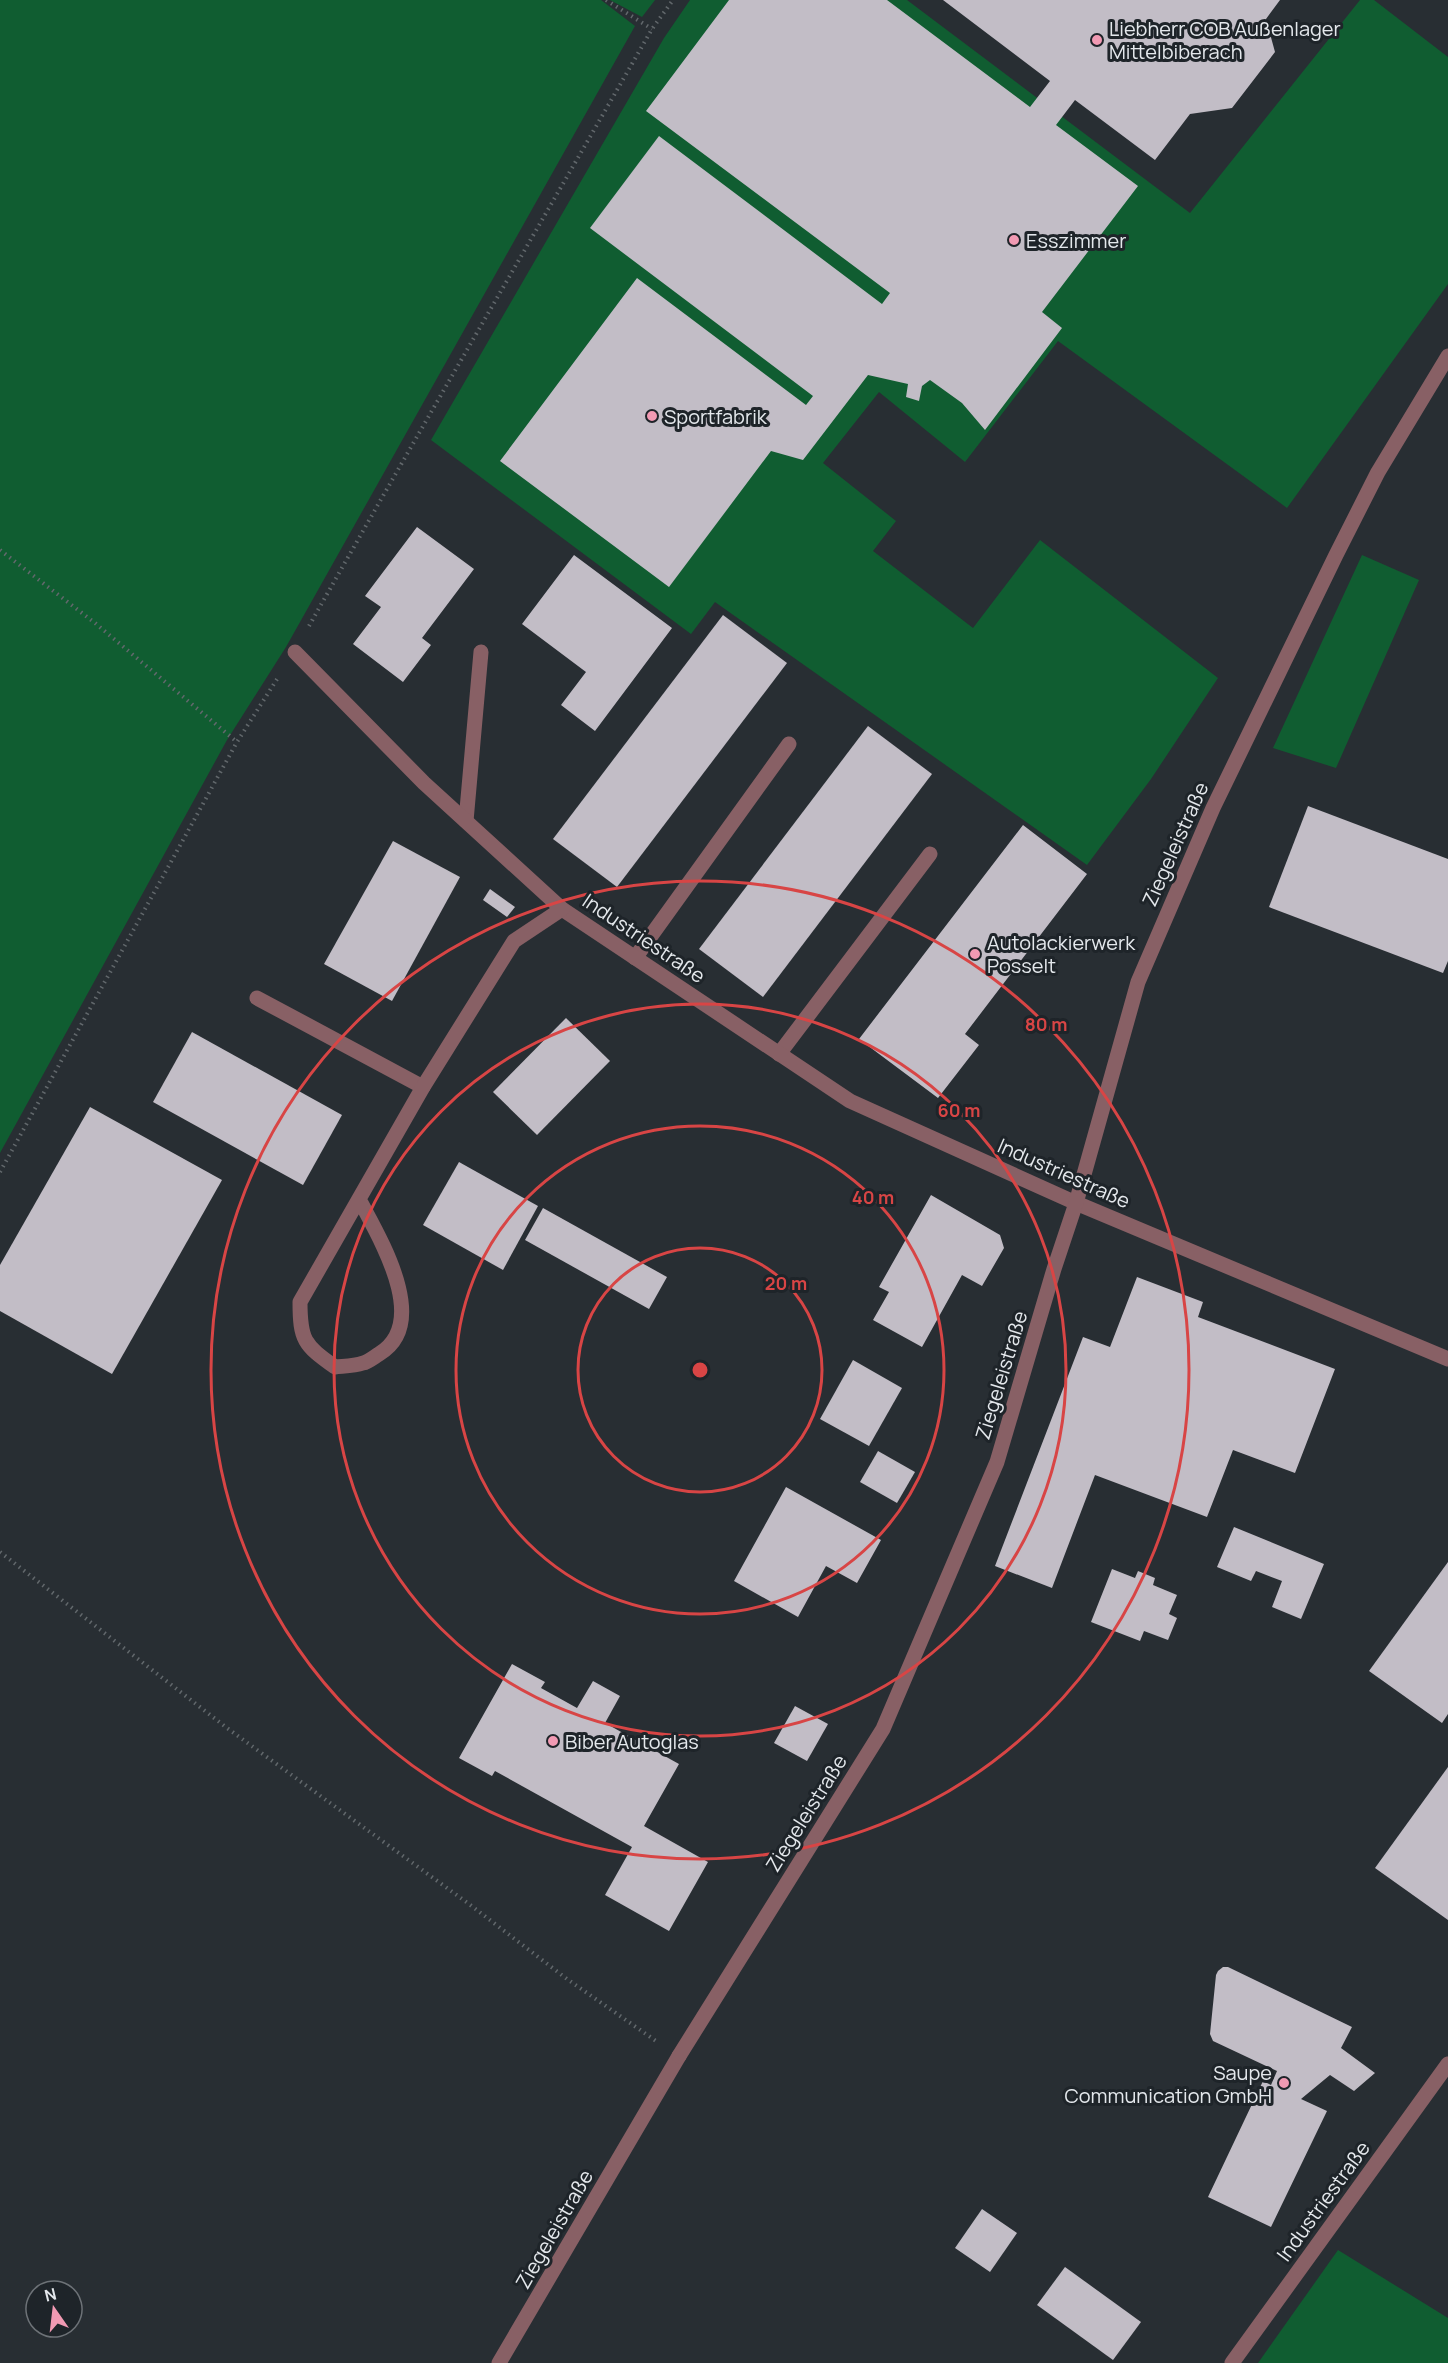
<svg xmlns="http://www.w3.org/2000/svg" width="1448" height="2363" viewBox="0 0 1448 2363" font-family="Manrope,sans-serif">
<style>
.green{fill:#105d31}
.building{fill:#c2bdc6}
.lines{fill:none;stroke-linecap:round;stroke-linejoin:round}
.path{stroke:#62686c;stroke-width:4;stroke-dasharray:1.5 4.5;stroke-linecap:butt}
.lane{stroke:#886065;stroke-width:15}
.street{stroke:#886065;stroke-width:15}
.ring{fill:none;stroke:#d84545;stroke-width:3}
.poi-dot{fill:#f19ab3;stroke:#1e2429;stroke-width:2}
.labels{text-anchor:middle;dominant-baseline:central;stroke-width:6;stroke-linejoin:round;paint-order:stroke}
.poi-label{font-size:20px;fill:#e4e8ec;stroke:#1e2429;text-anchor:start}
.street-label{font-size:20px;fill:#e4e8ec;stroke:#1e2429}
.centre{fill:#d84545;stroke:#1e2429;stroke-width:3}
.ring-label{font-size:18px;text-anchor:middle;font-weight:bold;fill:#d84545;stroke:#1e2429;stroke-width:6;stroke-linejoin:round;paint-order:stroke}
</style>
<rect width="100%" height="100%" fill="#282e33"/>
<g class="green">
<polygon points="0,0 601,0 635,26 286,647 227,740 0,1153"/>
<polygon points="610,0 655,0 642,17"/>
<polygon points="690,0 907,0 1190,213 1360,0 1374,0 1448,57 1448,284 1287,508 1058,341 965,462 879,392 823,463 896,521 873,551 973,628 1040,540 1218,678 1151,779 1087,865 715,602 691,634 431,440 664,38"/>
<polygon points="1362,555 1419,580 1336,768 1273,748"/>
<polygon points="1338,2250 1448,2318 1448,2363 1258,2363"/>
</g>
<g class="building">
<polygon points="729,0 887,0 1030,107 1050,81 943,0 1280,0 1266,19 1275,52 1232,108 1190,114 1155,160 1075,100 1056,125 1138,186 1042,312 1062,328 985,430 962,403 930,380 922,386 919,401 906,397 908,384 868,375 803,460 771,451 669,587 500,461 637,278 806,405 813,396 590,228 659,136 882,304 890,293 646,111"/>
<polygon points="417,527 474,569 422,638 431,645 403,682 353,644 381,607 365,596"/>
<polygon points="574,555 672,628 595,731 561,705 586,672 522,624"/>
<polygon points="723,615 787,663 617,887 553,839"/>
<polygon points="868,726 932,774 763,997 699,949"/>
<polygon points="1308,806 1448,859 1448,961 1443,973 1269,907"/>
<polygon points="1023,825 1087,874 965,1034 979,1045 938,1098 859,1039"/>
<polygon points="393,841 460,877 392,1001 324,964"/>
<polygon points="490,889 515,907 507,917 483,900"/>
<polygon points="566,1018 610,1061 537,1135 493,1092"/>
<polygon points="192,1032 342,1115 303,1185 153,1102"/>
<polygon points="90,1107 222,1180 112,1374 0,1311 0,1265"/>
<polygon points="459,1162 538,1206 503,1270 423,1225"/>
<polygon points="931,1195 1000,1235 1004,1248 982,1286 962,1275 922,1347 873,1320 889,1292 879,1287"/>
<polygon points="543,1208 667,1277 649,1309 525,1240"/>
<polygon points="1137,1277 1203,1302 1198,1317 1335,1369 1295,1473 1233,1450 1207,1517 1095,1475 1052,1588 995,1566 1083,1337 1110,1347"/>
<polygon points="853,1360 902,1388 869,1446 820,1419"/>
<polygon points="878,1451 915,1472 897,1503 860,1482"/>
<polygon points="786,1487 881,1540 857,1583 826,1566 798,1617 734,1581"/>
<polygon points="1234,1527 1324,1564 1301,1619 1272,1607 1282,1581 1256,1571 1251,1581 1217,1567"/>
<polygon points="1448,1562 1448,1714 1442,1723 1369,1671"/>
<polygon points="1112,1569 1135,1578 1138,1571 1155,1578 1153,1585 1177,1595 1169,1614 1177,1618 1168,1640 1144,1631 1140,1641 1091,1622"/>
<polygon points="512,1664 545,1682 541,1688 577,1708 593,1681 620,1696 605,1723 679,1764 644,1826 708,1862 669,1931 605,1895 632,1847 495,1771 492,1776 459,1758"/>
<polygon points="795,1706 828,1724 807,1761 774,1743"/>
<polygon points="1448,1767 1448,1920 1375,1868"/>
<polygon points="1223,1967 1228,1967 1352,2027 1341,2048 1375,2073 1354,2091 1330,2075 1301,2099 1327,2111 1271,2227 1208,2197 1263,2081 1271,2085 1277,2071 1213,2041 1210,2034 1216,1975 1218,1971"/>
<polygon points="982,2209 1017,2233 990,2272 955,2248"/>
<polygon points="1065,2267 1141,2322 1113,2360 1037,2305"/>
</g>
<g class="lines">
<g class="path">
<polyline points="606,0 652,29"/>
<polyline points="0,550 95,623 237,742"/>
<path d="M309,626C422,426 538,228 652,29L673,0"/>
<polyline points="0,1172 237,742 279,676"/>
<polyline points="0,1552 227,1728 469,1904 567,1979 656,2041"/>
</g>
<g class="lane">
<polyline points="466,821 481,652"/>
<polyline points="635,958 789,744"/>
<polyline points="257,998 423,1087"/>
<polyline points="779,1054 930,854"/>
<polyline points="499,2363 679,2056"/>
</g>
<g class="street">
<polyline points="295,652 424,783 562,909 850,1101 1076,1203 1448,1359"/>
<path d="M360,1201C380,1239 431,1323 379,1354C374,1357 368,1362 363,1363C354,1366 344,1366 335,1367C304,1345 300,1340 300,1302L423,1087L514,941L562,909"/>
<polyline points="679,2056 883,1729 997,1462 1054,1269 1076,1203 1138,982 1213,808 1336,555 1378,472 1448,356"/>
<polyline points="1232,2363 1448,2064"/>
</g>
</g>
<g class="ring">
<circle cx="700" cy="1370" r="122"/>
<circle cx="700" cy="1370" r="244"/>
<circle cx="700" cy="1370" r="366"/>
<circle cx="700" cy="1370" r="489"/>
</g>
<g class="poi-dot">
<circle cx="1097" cy="40" r="6"/>
<circle cx="1014" cy="240" r="6"/>
<circle cx="652" cy="416" r="6"/>
<circle cx="975" cy="954" r="6"/>
<circle cx="553" cy="1741" r="6"/>
<circle cx="1284" cy="2083" r="6"/>
</g>
<g class="labels">
<g class="poi-label">
<text x="1109" y="28">Liebherr COB Außenlager<tspan x="1109" dy="23">Mittelbiberach</tspan></text>
<text x="1026" y="240">Esszimmer</text>
<text x="664" y="416">Sportfabrik</text>
<text x="987" y="942">Autolackierwerk<tspan x="987" dy="23">Posselt</tspan></text>
<text x="565" y="1741">Biber Autoglas</text>
<text x="1272" y="2072" text-anchor="end">Saupe<tspan x="1272" dy="23">Communication GmbH</tspan></text>
</g>
<g class="street-label">
<text transform="translate(1175 844) rotate(-66)">Ziegeleistraße</text>
<text transform="translate(644 938) rotate(34)">Industriestraße</text>
<text transform="translate(1064 1173) rotate(24)">Industriestraße</text>
<text transform="translate(1001 1375) rotate(-73)">Ziegeleistraße</text>
<text transform="translate(806 1813) rotate(-58)">Ziegeleistraße</text>
<text transform="translate(1323 2201) rotate(-54)">Industriestraße</text>
<text transform="translate(554 2229) rotate(-60)">Ziegeleistraße</text>
</g>
</g>
<circle cx="700" cy="1370" r="9" class="centre"/>
<g class="ring-label">
<text x="1046" y="1031">80 m</text>
<text x="959" y="1117">60 m</text>
<text x="873" y="1204">40 m</text>
<text x="786" y="1290">20 m</text>
</g>
<g transform="translate(54 2309) rotate(346)"><circle r="28" fill="#1e2429" stroke="#6d7277" stroke-width="1.5"/>
<path d="M0-4.5L10 22L0 15L-10 22Z" fill="#f19ab3"/>
<text y="-9" font-size="16" font-weight="bold" text-anchor="middle" fill="#e4e8ec">N</text>
</g>
</svg>
